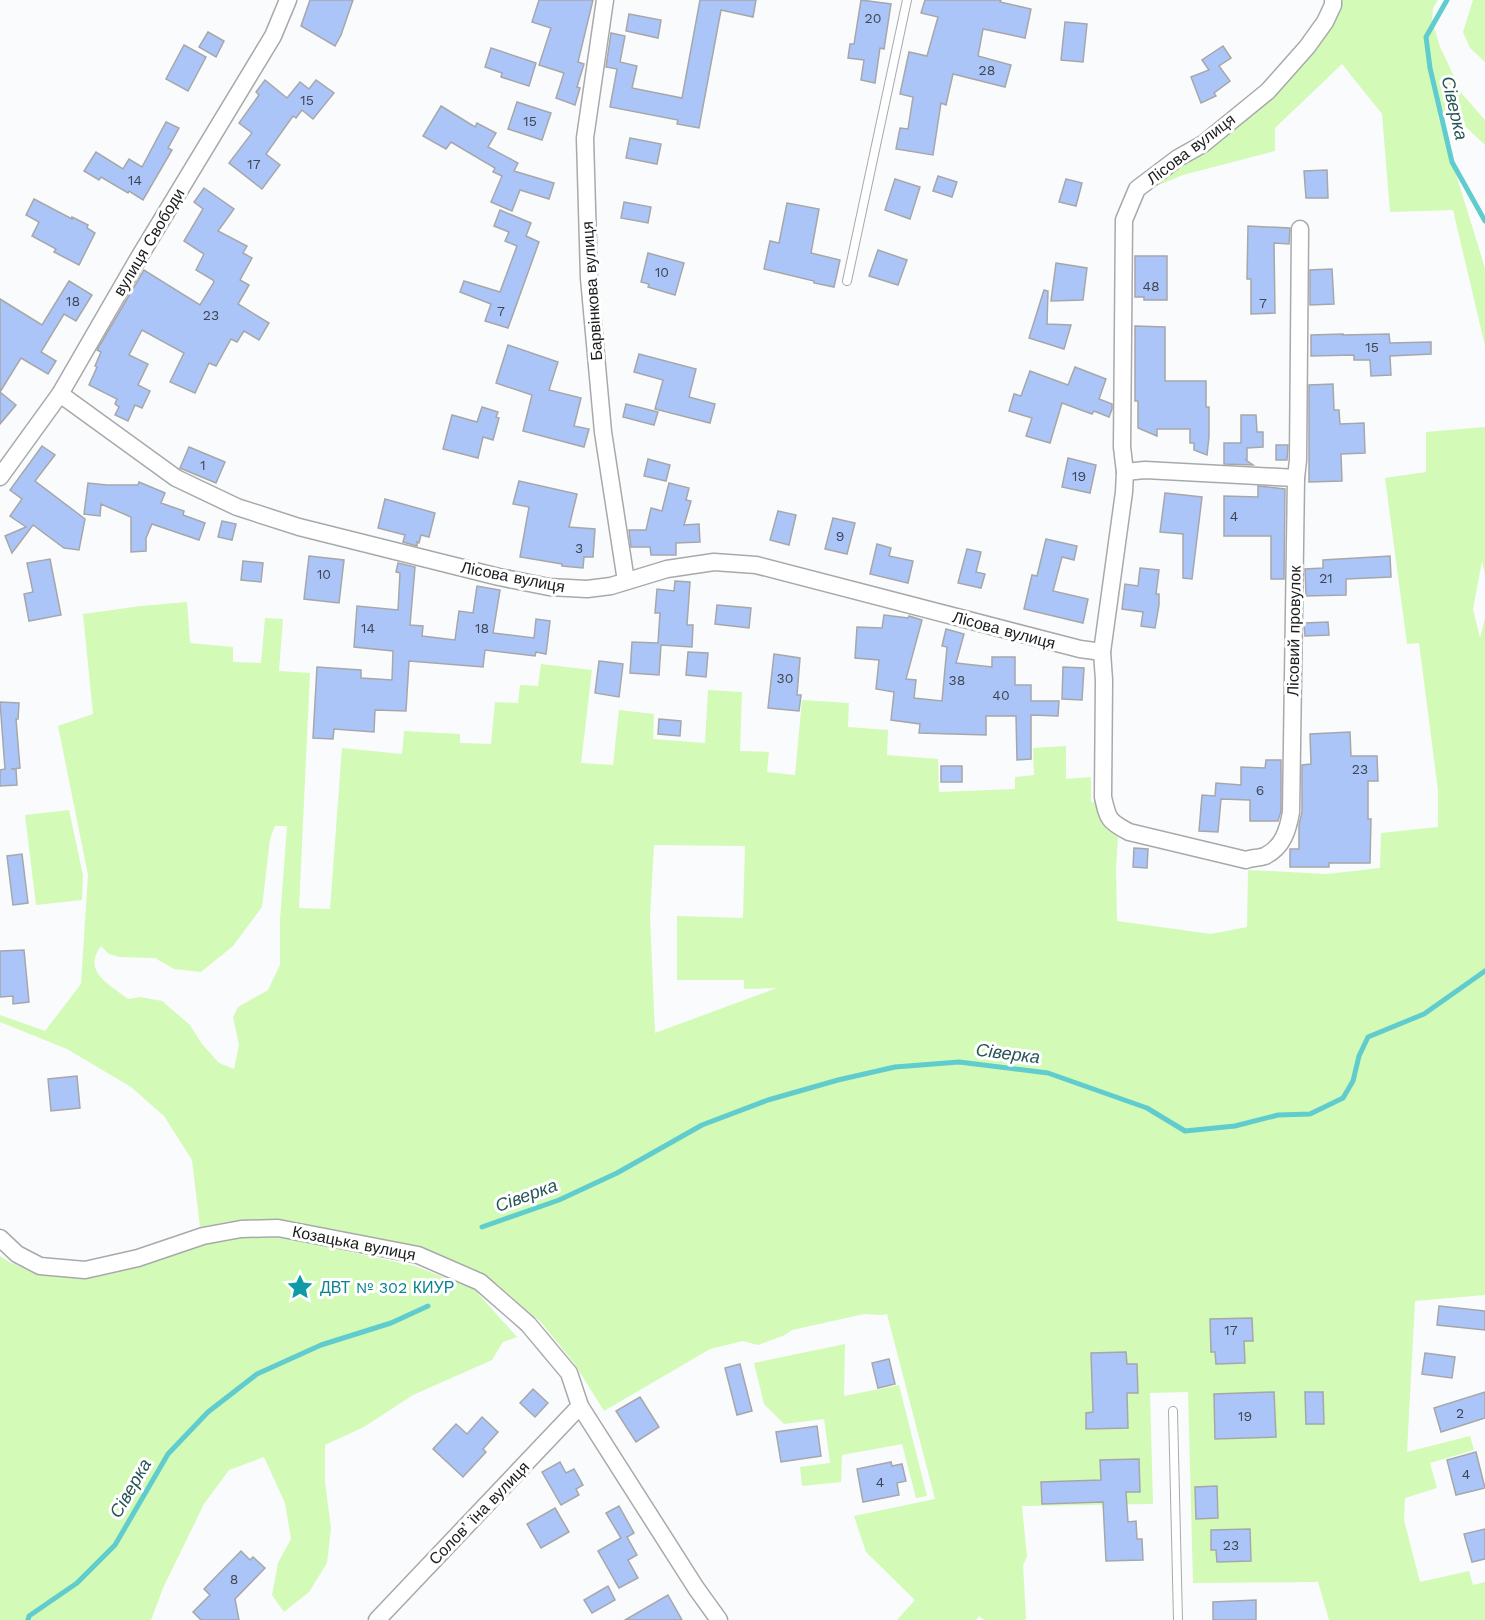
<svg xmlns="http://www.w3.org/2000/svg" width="1485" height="1620" viewBox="0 0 1485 1620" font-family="'Work Sans',sans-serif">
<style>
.green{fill:#d3fab6;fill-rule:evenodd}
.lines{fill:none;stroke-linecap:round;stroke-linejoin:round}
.stream{stroke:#61ccce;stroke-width:5}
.building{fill:#acc5f9;stroke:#a6a7a9;stroke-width:1.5}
.lane-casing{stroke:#a8a9ab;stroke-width:10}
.street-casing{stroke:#a8a9ab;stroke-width:19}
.lane{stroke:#fff;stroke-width:8}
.street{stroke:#fff;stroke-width:16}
.labels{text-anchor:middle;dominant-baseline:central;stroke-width:6;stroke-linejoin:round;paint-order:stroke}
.number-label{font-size:14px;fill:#3f4653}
.street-label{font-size:16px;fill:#1b1c1c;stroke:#fff}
.culture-label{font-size:16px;fill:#0d838f;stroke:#fff;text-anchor:start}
.water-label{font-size:18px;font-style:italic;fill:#275657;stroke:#fff}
</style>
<rect width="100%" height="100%" fill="#fafbfd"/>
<g class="green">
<polygon points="1340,0 1438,0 1433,8 1432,20 1440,47 1463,95 1485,120 1485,145 1449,111 1438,116 1485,268 1485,346 1453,210 1390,212 1382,114 1342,64 1275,128 1275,151 1183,175 1142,192 1246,118 1280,91 1313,51"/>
<polygon points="1473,0 1485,0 1485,62 1470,48 1463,32"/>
<path d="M1485,427V575L1482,561L1473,609L1480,638L1485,618V1295L1415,1301L1407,1452L1470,1436L1474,1450L1430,1463L1437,1488L1405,1498L1404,1520L1420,1582L1469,1571L1473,1585L1485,1582V1620H1329L1318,1582L1193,1583L1188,1392L1150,1393L1153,1504L1022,1506L1027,1557L1023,1565L1026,1618L1025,1620H984L979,1616L976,1620H897L915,1600L866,1552L854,1516L935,1499L887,1314L880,1315L864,1314L792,1330L785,1335L758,1345L743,1341L710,1349L604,1411L574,1363L540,1321L485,1276L420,1249L319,1227L278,1221L239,1220L200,1227L192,1160L164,1116L131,1087L67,1049L0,1022V1015L45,1031L81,984L88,875L58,726L93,714L83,614L141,606L187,602L190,643L233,647V662L261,663L265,618L283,619L279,671L310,673L299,908L330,909L342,748L402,754L404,731L460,734V743L491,744L495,702L518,703L520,685L538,686L541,664L592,670L581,763L613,765L619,710L654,714L653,739L705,743L708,690L742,692L740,751L769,752L767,772L795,775L802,700L849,703L848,727L888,730L887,755L938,759L939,792L1015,789V777L1034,775L1033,748L1066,746V779L1091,777V802L1098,803C1102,819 1104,826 1118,837L1116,869L1117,921L1211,934L1247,927L1248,870L1327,874L1380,868L1381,833L1438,827V790L1419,643L1407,644L1385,478L1426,472V432ZM275,826H287L280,920V965L268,990L238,1007L233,1017L239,1045L234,1069L219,1063L202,1044L190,1025L162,1001L140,997L128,999C109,984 82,972 101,946L109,954L120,957L155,958L174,969L201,972L233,946L262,907L270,839ZM654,845L745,846L743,918L677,916V980H744V989L777,988L655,1033L650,916Z"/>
<polygon points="69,810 83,875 82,900 36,905 25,815"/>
<polygon points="241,1236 277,1236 415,1266 474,1289 517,1337 503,1342 492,1360 413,1395 364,1427 325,1445 325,1482 331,1528 327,1563 309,1592 284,1612 272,1595 278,1563 291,1539 285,1503 264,1457 229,1470 204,1504 163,1588 151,1620 0,1620 0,1256 9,1262 39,1274 85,1279 139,1267 204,1244"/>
<polygon points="845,1344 844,1396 899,1385 927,1496 916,1498 902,1444 842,1455 841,1482 802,1486 800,1467 830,1463 824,1419 784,1424 764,1404 754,1363"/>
</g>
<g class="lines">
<g class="stream">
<polyline points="1447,0 1426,37 1430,68 1452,162 1485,221"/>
<polyline points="482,1227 559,1200 617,1173 702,1125 768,1100 838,1080 895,1067 959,1062 1048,1073 1147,1108 1185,1131 1235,1126 1278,1115 1310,1114 1343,1098 1353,1081 1359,1056 1368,1037 1424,1014 1485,971"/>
<polyline points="28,1620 29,1616 77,1583 115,1545 168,1454 208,1412 257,1374 321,1345 391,1323 428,1306"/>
</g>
</g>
<g class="building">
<polygon points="310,0 353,0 341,35 335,46 301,26"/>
<polygon points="539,0 593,0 578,62 584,64 577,87 580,88 575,105 556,98 564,73 539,65 551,28 532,22"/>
<polygon points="700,0 756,0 753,17 721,10 699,128 677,124 678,120 610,107 617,69 606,67 611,33 625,36 620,62 637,66 632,88 682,98"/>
<polygon points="861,0 891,4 884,49 880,48 875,83 861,80 864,60 848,58 850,44 854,44"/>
<polygon points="925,0 1001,0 1000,2 1031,9 1025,38 983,29 978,56 1011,65 1005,87 953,74 946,105 941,103 933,155 896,149 900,128 908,129 913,97 900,94 909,52 927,56 938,17 921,13"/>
<polygon points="629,14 661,20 658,38 626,31"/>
<polygon points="1065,22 1087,24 1083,62 1061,60"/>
<polygon points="208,32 224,41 216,57 199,47"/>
<polygon points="184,45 206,57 188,91 166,79"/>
<polygon points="1223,46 1231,58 1219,66 1230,81 1214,93 1216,96 1201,103 1191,77 1209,70 1202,60"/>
<polygon points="491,48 536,63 529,86 501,77 502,73 485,67"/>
<polygon points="265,80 287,98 300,82 309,89 316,80 334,93 313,119 302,110 296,118 293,116 266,154 280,165 262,189 229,163 252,133 239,123 259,95 256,92"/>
<polygon points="517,102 551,113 542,140 508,129"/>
<polygon points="441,106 475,127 477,123 496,133 488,147 518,163 514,171 554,183 549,199 520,190 512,211 491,202 502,176 493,172 495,168 451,142 446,149 423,136"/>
<polygon points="166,122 179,128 168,148 172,150 143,200 129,191 128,193 101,177 99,180 84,171 96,152 123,169 129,159 142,167"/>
<polygon points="630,138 661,144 657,164 626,158"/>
<polygon points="1327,170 1328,198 1306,198 1304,171"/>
<polygon points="938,176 957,182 952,197 933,191"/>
<polygon points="895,179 920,187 910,219 885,210"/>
<polygon points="1066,179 1082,183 1076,206 1059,202"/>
<polygon points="204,188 234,209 218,231 247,246 243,253 252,258 240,280 249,285 238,304 269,323 259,340 244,331 237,342 231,339 216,366 209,363 195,393 170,382 184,353 142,330 129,355 148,364 138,385 150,391 142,408 135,405 128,421 115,415 119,407 115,404 117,399 89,385 97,367 95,366 101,352 97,350 144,270 200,305 214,282 213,280 196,270 204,254 184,241 203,209 194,202"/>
<polygon points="34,199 72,219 72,217 88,225 87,228 95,233 79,265 54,252 56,249 32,236 39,222 26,215"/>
<polygon points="624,202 651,207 648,223 621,218"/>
<polygon points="787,203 819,209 811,253 840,260 834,287 814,283 814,281 764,269 770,241 779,243"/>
<polygon points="500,210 531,223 526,236 539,242 508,328 485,321 491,304 460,292 464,281 500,292 517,246 505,241 509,232 494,226"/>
<polygon points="1248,226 1290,228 1289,244 1274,243 1275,313 1251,314 1251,279 1247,279"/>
<polygon points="878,250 907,260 898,285 869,276"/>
<polygon points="648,253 684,263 675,295 648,287 649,284 641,282"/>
<polygon points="1135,256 1167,256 1167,300 1144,300 1144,297 1135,297"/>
<polygon points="1056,263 1087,268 1083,300 1051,301"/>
<polygon points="1332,269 1334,304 1310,305 1310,270"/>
<polygon points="69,281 92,295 76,321 64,314 41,352 56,361 48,374 21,358 0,392 16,405 0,424 0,299 42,325"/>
<polygon points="1044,290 1048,291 1047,324 1071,325 1064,349 1029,338"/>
<polygon points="1135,326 1165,327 1165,381 1206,381 1206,407 1209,407 1209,437 1207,455 1194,450 1194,443 1190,443 1190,429 1157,429 1157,436 1138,428 1138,401 1135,401"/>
<polygon points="1343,334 1343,335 1389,334 1390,343 1431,342 1431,354 1390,356 1391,375 1371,376 1370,360 1354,360 1354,355 1311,356 1311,335"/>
<polygon points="508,345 558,362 549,390 581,398 574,426 589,429 584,447 523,431 532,395 496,383"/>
<polygon points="639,354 696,369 689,397 715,404 710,423 655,409 663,380 634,372"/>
<polygon points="1075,367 1106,379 1099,399 1112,404 1112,409 1109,417 1094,411 1092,414 1062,403 1050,443 1026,436 1032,418 1009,411 1014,394 1021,396 1030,371 1068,385"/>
<polygon points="1333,384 1334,410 1339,410 1340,424 1364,423 1365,453 1341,454 1342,481 1309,482 1309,385"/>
<polygon points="626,404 658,412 654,425 623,417"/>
<polygon points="482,407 498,412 496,417 499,418 493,440 483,437 478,458 443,449 452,415 477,422"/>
<polygon points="1241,415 1256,415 1257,432 1263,432 1263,447 1247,448 1247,460 1246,460 1253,465 1224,464 1224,443 1241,443"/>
<polygon points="1276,445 1288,445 1287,460 1276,460"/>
<polygon points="42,446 55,455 35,481 85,519 79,550 64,548 33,525 12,553 5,536 26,527 10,516 22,499 10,490"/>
<polygon points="189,447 225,462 216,483 180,468"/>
<polygon points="1068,458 1096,465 1090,493 1062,487"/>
<polygon points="648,459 670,465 666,481 644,476"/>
<polygon points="519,481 577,494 569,527 595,529 593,557 584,557 583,568 562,566 562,564 520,557 529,507 513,504"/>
<polygon points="139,482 165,493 161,503 184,511 183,515 205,523 199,540 152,524 146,538 146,551 131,552 131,517 101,504 100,516 84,514 88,483 107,485 138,485"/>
<polygon points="669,483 689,488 686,500 691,501 684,525 699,524 700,542 676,543 676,555 651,555 650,547 631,547 629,530 646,530 651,508 662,511"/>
<polygon points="1258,486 1285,489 1284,579 1271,579 1271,536 1224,536 1224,496 1258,497"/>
<polygon points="1165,493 1202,497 1192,579 1183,578 1183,534 1160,532"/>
<polygon points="385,499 435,513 429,537 421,535 419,543 417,542 417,546 403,542 405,535 378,528"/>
<polygon points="778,511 796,515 789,545 770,540"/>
<polygon points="833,518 855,523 847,554 825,549"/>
<polygon points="222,521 236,524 232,540 218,537"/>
<polygon points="1046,539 1077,546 1074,560 1062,557 1053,591 1088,599 1083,623 1024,609 1032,575 1037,576"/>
<polygon points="877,544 891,548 889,556 913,561 908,583 870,574"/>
<polygon points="967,549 981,552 976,572 985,574 981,588 958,583"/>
<polygon points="309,556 344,560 339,603 304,599"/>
<polygon points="1390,556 1391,577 1346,579 1346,595 1306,596 1305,569 1323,568 1323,560"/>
<polygon points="50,559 61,615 29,621 24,594 33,592 27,563"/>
<polygon points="243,561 263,563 261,582 241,580"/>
<polygon points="398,563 415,567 410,625 423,626 422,636 455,640 459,611 473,613 477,586 500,590 493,633 534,638 536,619 550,621 546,654 536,652 535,656 485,650 483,667 409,661 406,711 375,710 374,732 334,729 333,739 313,738 317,667 361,670 361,678 392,680 393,651 354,647 357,606 398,610 400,573 396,572"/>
<polygon points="1140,568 1159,570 1156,594 1159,594 1159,605 1155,628 1141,626 1143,612 1122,609 1125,584 1138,586"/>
<polygon points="675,581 690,582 687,625 693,625 692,647 661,645 659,675 630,673 632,642 658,643 660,613 655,613 657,589 674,591"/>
<polygon points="717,605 751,608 749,628 715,624"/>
<polygon points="884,615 908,618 909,616 922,620 906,679 916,680 914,698 942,701 947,647 942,646 946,629 964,634 956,663 992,667 992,657 1015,657 1015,685 1031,685 1031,701 1059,701 1058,716 1031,715 1031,759 1017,760 1016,716 986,716 986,735 919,733 920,724 891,720 894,692 876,689 879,660 855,658 857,627 882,628"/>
<polygon points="1328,622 1329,635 1305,636 1304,623"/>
<polygon points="688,652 708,653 706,677 686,675"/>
<polygon points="774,654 800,658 797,695 801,695 799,711 768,708"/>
<polygon points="599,661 623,664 619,697 595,693"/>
<polygon points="1063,667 1084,668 1082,700 1062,699"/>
<polygon points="0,702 19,703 18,719 16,719 20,768 11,769 16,769 17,785 0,786 0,770 5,769"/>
<polygon points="659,719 681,721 680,736 658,734"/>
<polygon points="1350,732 1351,756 1377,756 1378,781 1368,781 1368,819 1371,819 1370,863 1329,863 1329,867 1290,867 1290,849 1299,849 1299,825 1302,812 1302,765 1311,764 1310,734"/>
<polygon points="1266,760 1281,760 1281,811 1278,821 1250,821 1250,800 1221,799 1218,832 1199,831 1202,795 1215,796 1216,783 1241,785 1241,767 1265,768"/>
<rect x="941" y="766" width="21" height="16"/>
<polygon points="1134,848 1148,849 1147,868 1133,867"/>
<polygon points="22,854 28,903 13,905 7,856"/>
<polygon points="24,950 29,1002 13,1004 13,996 0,997 0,951"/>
<polygon points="77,1076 80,1108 51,1111 48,1079"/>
<polygon points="1439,1306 1485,1311 1485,1330 1437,1325"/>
<polygon points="1252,1318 1253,1341 1244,1341 1245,1363 1216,1364 1215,1352 1211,1352 1210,1319"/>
<polygon points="1126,1352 1127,1364 1137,1364 1138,1393 1127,1393 1128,1428 1086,1429 1086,1413 1093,1412 1091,1353"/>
<polygon points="1425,1353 1455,1357 1452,1378 1422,1374"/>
<polygon points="889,1359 895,1384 878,1388 872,1363"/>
<polygon points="740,1364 752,1411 737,1415 725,1368"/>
<polygon points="533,1389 548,1403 535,1417 520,1403"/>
<polygon points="1274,1392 1276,1437 1215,1439 1214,1394"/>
<polygon points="1305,1392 1323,1392 1324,1424 1306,1424"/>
<polygon points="1485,1392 1485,1418 1441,1432 1434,1408"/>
<polygon points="640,1397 659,1427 636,1442 616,1411"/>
<polygon points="482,1417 498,1432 483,1449 486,1452 463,1477 433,1449 456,1424 467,1434"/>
<polygon points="817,1426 821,1456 781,1462 776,1432"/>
<polygon points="1476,1452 1485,1488 1456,1495 1447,1460"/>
<polygon points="1139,1459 1140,1492 1126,1492 1128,1522 1136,1521 1137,1539 1142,1539 1143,1560 1106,1561 1103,1502 1042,1504 1041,1482 1101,1480 1100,1460"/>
<polygon points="560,1462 566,1473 574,1469 583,1485 576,1489 579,1495 561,1505 542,1472"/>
<polygon points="891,1462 892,1466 902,1464 906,1481 897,1483 899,1495 863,1502 857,1469"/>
<polygon points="1217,1486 1218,1518 1196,1519 1195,1487"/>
<polygon points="619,1506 634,1533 627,1537 637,1555 628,1560 638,1578 619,1588 598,1551 621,1538 606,1513"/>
<polygon points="555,1508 569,1532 541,1548 527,1524"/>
<polygon points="1250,1529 1251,1561 1217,1562 1216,1550 1211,1550 1211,1530"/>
<polygon points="1485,1529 1485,1559 1472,1562 1464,1534"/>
<polygon points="241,1551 250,1560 253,1557 265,1568 235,1599 239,1620 201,1620 193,1612 210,1595 204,1589"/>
<polygon points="608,1586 615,1600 592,1613 584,1600"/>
<polygon points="668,1595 682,1620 625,1620"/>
<polygon points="1256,1600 1256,1620 1213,1620 1213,1602"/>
</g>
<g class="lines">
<g class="lane-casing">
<g id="lane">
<polyline points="847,281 907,0"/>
<polyline points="1173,1411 1178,1620"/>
</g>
</g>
<g class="street-casing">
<g id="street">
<polyline points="605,0 585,138 589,278 603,432 626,581"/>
<path d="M1300,229L1298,460L1296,478L1291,812C1288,830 1283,847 1265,856C1259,858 1251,858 1246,860L1129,832C1108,821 1108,819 1103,797L1104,680L1102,652L1124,492L1125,472L1122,447L1124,220L1137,189L1178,158L1203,144L1268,91L1307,47L1325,22L1333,5V0"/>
<polyline points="60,394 176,478 237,507 299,527 499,577 549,587 587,589 611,586 667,569 714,562 756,565 1080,649 1102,652"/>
<polyline points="1125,472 1145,470 1296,478"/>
<polyline points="0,477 60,394 138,259 273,36 288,0"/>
<polyline points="0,1238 17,1254 40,1266 85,1270 138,1258 203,1236 241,1229 278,1228 418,1255 480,1282 528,1324 569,1373 580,1406 696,1588 719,1620"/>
<polyline points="377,1620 580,1406"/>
</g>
</g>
<use href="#lane" class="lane"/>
<use href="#street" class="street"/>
</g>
<defs>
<g id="sight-bare" transform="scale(2.07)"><path d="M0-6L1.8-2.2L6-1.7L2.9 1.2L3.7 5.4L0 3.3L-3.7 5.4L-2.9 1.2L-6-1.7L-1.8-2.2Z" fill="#0f9aa8" stroke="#fff" stroke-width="2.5" paint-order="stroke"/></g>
</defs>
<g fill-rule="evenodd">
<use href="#sight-bare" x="300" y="1287"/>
</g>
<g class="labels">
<g class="number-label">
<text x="873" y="18">20</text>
<text x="987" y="70">28</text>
<text x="307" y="100">15</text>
<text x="530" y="121">15</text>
<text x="254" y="164">17</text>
<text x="135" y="180">14</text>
<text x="662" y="272">10</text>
<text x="1151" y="286">48</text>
<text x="73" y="301">18</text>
<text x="1263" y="303">7</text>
<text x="501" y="311">7</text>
<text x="211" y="315">23</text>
<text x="1372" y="347">15</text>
<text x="203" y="465">1</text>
<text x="1079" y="476">19</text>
<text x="1234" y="516">4</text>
<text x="840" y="536">9</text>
<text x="579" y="548">3</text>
<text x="324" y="574">10</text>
<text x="1326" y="578">21</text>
<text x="368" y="628">14</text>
<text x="482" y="628">18</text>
<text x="785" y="678">30</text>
<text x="957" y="680">38</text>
<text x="1001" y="695">40</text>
<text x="1360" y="769">23</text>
<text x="1260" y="790">6</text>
<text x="1231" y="1330">17</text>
<text x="1460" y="1413">2</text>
<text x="1245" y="1416">19</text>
<text x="1466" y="1474">4</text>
<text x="880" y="1482">4</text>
<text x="1231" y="1545">23</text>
<text x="234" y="1579">8</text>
</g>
<g class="street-label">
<text transform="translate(1191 149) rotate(-37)">Лісова вулиця</text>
<text transform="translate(149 242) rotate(-59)">вулиця Свободи</text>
<text transform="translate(592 291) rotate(-94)">Барвінкова вулиця</text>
<text transform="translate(513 577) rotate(11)">Лісова вулиця</text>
<text transform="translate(1004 630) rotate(15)">Лісова вулиця</text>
<text transform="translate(1294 631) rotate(-89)">Лісовий провулок</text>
<text transform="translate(354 1243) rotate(11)">Козацька вулиця</text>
<text transform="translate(479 1513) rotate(-46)">Соловʼїна вулиця</text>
</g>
<g class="culture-label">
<text x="320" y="1287">ДВТ № 302 КИУР</text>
</g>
<g class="water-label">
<text transform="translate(1455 108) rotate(77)">Сіверка</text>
<text transform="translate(1008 1053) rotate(7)">Сіверка</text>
<text transform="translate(526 1195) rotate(-20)">Сіверка</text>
<text transform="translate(130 1488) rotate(-60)">Сіверка</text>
</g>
</g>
</svg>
